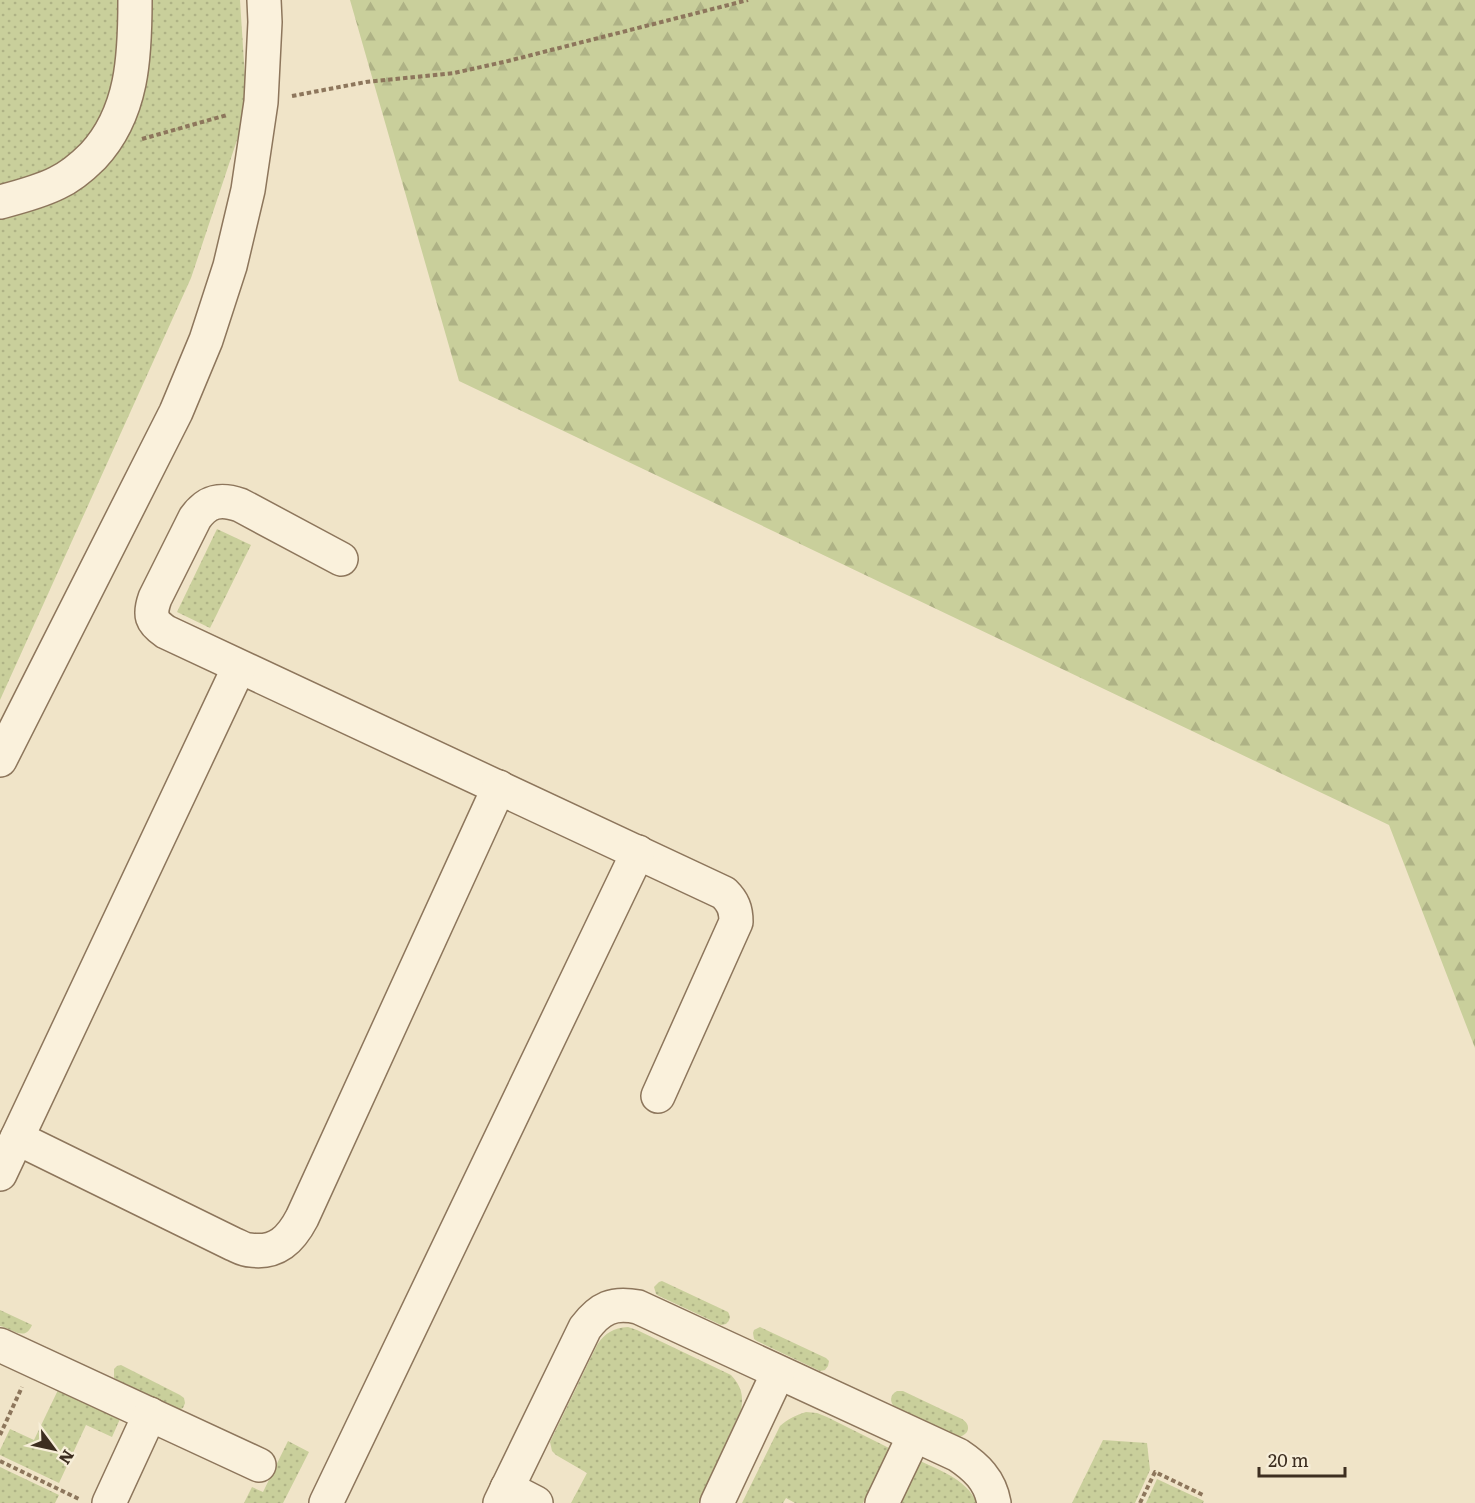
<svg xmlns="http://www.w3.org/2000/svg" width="1475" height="1503" viewBox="0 0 1475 1503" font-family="Literata,serif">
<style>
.grass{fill:url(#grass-dots)}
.forest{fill:url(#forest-firs)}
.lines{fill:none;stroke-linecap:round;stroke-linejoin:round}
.minor-casing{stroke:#8d765c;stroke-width:36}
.path{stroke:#8d765c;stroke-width:4;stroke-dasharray:4.5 3;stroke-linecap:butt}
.minor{stroke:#faf1dc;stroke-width:33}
</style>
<defs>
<pattern id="grass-dots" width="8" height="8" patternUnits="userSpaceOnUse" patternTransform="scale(1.5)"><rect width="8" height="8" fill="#c9cf9b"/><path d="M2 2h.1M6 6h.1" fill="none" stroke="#aeb285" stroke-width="1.8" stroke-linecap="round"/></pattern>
<pattern id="forest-firs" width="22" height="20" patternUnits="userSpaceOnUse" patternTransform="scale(1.5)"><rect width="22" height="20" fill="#c9cf9b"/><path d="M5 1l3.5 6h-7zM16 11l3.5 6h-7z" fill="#aeb285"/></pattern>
</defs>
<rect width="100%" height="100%" fill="#f0e4c8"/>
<g class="grass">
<polygon points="0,0 240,0 247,110 191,278 0,700"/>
<polygon points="217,529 251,545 210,628 177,612"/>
<path d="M662,1281L728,1312C731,1317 730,1320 726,1324L721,1325L659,1296L656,1294L654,1287L659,1282Z"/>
<path d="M0,1310L32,1325C25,1342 13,1329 0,1326Z"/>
<path d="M628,1327L637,1330L731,1375C741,1386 744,1395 741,1410L698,1503H571L587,1473L556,1455L552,1451L550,1442L597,1345C605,1333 613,1328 628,1327Z"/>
<polygon points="760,1327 826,1358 829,1361 828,1366 825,1370 820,1371 757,1341 754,1339 753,1333 754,1330"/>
<polygon points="121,1365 180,1395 184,1398 185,1403 183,1408 178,1410 173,1409 114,1378 114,1369 117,1366"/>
<polygon points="58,1390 120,1419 112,1437 86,1425 59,1483 0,1455 0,1450 10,1429 34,1440"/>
<path d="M897,1391H903L962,1419C972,1425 969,1436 957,1437L895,1408C889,1401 890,1395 897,1391Z"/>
<path d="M806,1412L817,1413L827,1417L891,1449L863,1503H795L786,1498L783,1503H742L780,1426C788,1419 796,1415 806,1412Z"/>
<polygon points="1103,1440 1147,1443 1150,1470 1135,1503 1072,1503"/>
<polygon points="288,1441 309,1452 283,1503 244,1503 252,1487 263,1492"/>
<path d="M916,1459C938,1470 966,1478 977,1503H894Z"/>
<polygon points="0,1467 59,1495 55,1503 0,1503"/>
<polygon points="1157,1479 1204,1501 1203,1503 1146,1503"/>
</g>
<polygon class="forest" points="350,0 1475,0 1475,1048 1389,825 459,381"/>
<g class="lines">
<g class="minor-casing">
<g id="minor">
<path d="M0,202C19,197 39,192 57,183C70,177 83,166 93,156C133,113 135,56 135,0"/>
<path d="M341,559L240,505C220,498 207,501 195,518L155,598C149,615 151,622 166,632L724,893C733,902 736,909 736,922L658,1096"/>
<polyline points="0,760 176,412 206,340 230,266 248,190 261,102 265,22 264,0"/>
<path d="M17,1138L233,1244C238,1246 244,1250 250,1250C277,1254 291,1239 302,1218L499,787"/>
<polyline points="0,1174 239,667"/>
<polyline points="0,1345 259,1465"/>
<polyline points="507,1488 536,1503"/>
<polyline points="109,1503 150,1414"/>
<polyline points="326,1503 638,852"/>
<path d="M500,1503L585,1328C600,1308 613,1302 638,1307L958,1455C976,1467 990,1480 994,1503"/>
<polyline points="717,1503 778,1373"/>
<polyline points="882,1503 914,1436"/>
</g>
</g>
<g class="path">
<polyline points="292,96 366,82 454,73 508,61 748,0"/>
<polyline points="142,139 227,115"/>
<polyline points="0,1435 22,1387"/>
<polyline points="0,1461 81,1500"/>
<polyline points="1140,1503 1155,1472 1203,1495"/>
</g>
<use href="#minor" class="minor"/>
</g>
<g transform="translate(54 1449) rotate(123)" stroke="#f7eed8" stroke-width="4.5" paint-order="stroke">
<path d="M0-4.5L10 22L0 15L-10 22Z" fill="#3d2e20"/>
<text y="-9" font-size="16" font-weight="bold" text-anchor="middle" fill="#3d2e20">N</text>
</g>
<path d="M1259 1467v9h86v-9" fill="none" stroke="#3d2e20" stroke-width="3"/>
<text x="1268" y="1467" font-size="18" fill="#3d2e20" stroke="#f7eed8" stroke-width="4.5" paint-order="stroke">20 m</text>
</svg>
